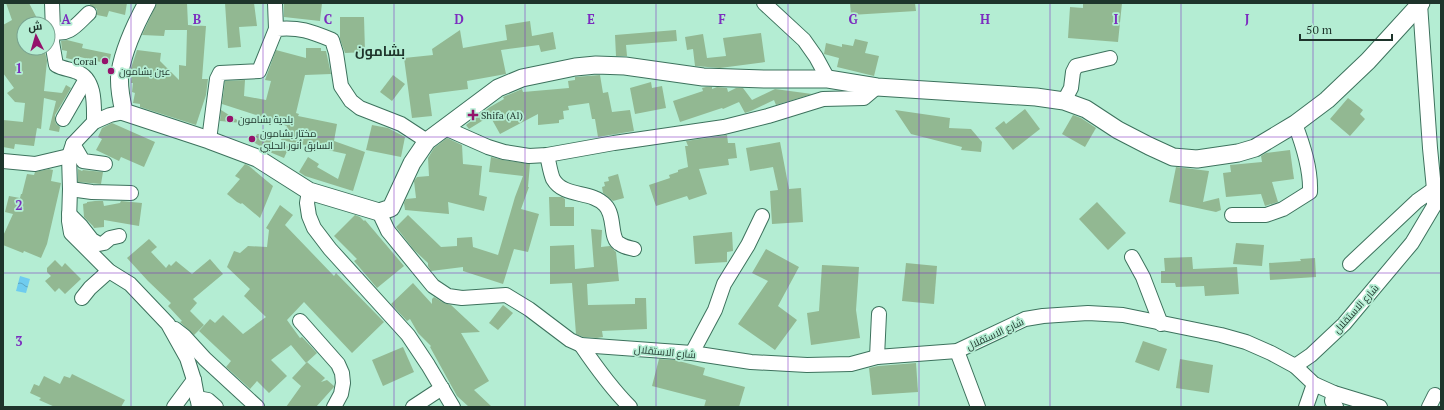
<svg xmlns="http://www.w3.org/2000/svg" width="1444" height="410" viewBox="0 0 1444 410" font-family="'PT Serif',Cairo,serif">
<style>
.water{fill:url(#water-waves)}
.building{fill:#92b892}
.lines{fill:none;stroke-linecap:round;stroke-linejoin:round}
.minor-casing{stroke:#3d725d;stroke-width:16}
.major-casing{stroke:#3d725d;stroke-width:19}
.minor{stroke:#fff;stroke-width:14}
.major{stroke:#fff;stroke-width:17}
.grid{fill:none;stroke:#7b2cbf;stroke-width:1;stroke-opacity:0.55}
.poi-dot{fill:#94126b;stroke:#b4edd3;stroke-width:1.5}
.labels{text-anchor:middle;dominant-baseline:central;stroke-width:3.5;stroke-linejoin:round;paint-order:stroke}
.poi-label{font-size:10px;fill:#1e342b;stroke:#b4edd3;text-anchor:start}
.street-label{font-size:10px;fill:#1e342b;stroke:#b4edd3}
.district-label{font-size:14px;font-weight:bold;fill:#1e342b;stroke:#b4edd3}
.grid-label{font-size:13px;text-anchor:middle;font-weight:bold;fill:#7b2cbf;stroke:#b4edd3;stroke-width:3.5;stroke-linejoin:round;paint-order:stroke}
</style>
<defs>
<pattern id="water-waves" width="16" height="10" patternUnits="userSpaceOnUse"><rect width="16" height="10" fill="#6fccef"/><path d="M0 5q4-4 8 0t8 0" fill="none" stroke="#5ba6c2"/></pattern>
</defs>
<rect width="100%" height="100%" fill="#b4edd3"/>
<polygon class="water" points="20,276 30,279 26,293 16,291"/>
<g class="building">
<polygon points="6,3 29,3 40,24 24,24 24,48 44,48 47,61 44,91 62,93 66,85 71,88 55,115 55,119 56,124 60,127 59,132 49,130 56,101 44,98 41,129 37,128 34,146 15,144 14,149 3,147 3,120 23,122 25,103 15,102 7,93 14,88 3,73 3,25 12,20"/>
<polygon points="90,3 127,3 125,15 109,11 107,17 97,15 97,9 90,5"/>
<polygon points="157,3 187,3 188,25 206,26 202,79 208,79 206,95 196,125 140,107 140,104 133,103 135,93 132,92 133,83 131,83 132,71 130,71 137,50 161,53 160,61 179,80 179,65 186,66 187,30 165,30 164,36 142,35"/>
<polygon points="225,3 254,3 257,26 239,27 241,47 228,48"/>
<polygon points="284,3 322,3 320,21 284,17"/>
<polygon points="850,3 915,3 916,11 851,15"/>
<polygon points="1083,3 1122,3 1118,42 1068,38 1070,7 1083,8"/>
<polygon points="340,17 364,17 365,52 345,53 340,39"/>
<polygon points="530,21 532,36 553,32 556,49 541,52 539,45 501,50 506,74 467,81 468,89 429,94 432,116 412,118 404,58 433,55 432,49 460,30 463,48 507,40 505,25"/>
<polygon points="676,30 677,41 626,45 627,56 616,56 615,35"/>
<polygon points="761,33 765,62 720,68 695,66 693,49 687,50 685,37 703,34 707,58 726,56 723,38"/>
<polygon points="855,39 868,42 865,53 879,56 874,76 837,67 839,58 824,54 826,43 842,47 842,44 853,46"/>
<polygon points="67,40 83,44 82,48 111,54 109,64 80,57 79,61 66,58 67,51 62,50 61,41"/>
<polygon points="306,48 321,48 321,51 326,51 331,74 305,75 296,113 299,114 298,116 337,124 334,141 365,152 353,191 305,176 299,172 308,157 319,164 317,167 338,179 346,154 281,140 287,126 284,125 284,124 222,104 225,81 245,80 244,96 266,100 271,81 265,80 276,50 306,58"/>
<polygon points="393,75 405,84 392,101 380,92"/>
<polygon points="600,75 603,93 608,92 612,112 630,110 634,131 598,137 595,119 592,119 589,103 568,106 569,110 563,111 564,119 559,120 559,123 538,125 538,114 500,134 490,116 469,129 466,125 490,107 504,99 503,97 522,89 523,92 569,88 568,81 575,80 575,77"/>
<polygon points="651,82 652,88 662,86 666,108 635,114 630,88"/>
<polygon points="706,87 712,87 712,89 717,87 727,88 728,92 736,88 743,88 752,100 775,89 812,94 776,105 774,100 751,111 745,113 739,102 723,109 722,108 680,122 673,101 703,91 702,88"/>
<polygon points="1348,98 1363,110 1360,114 1365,119 1350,136 1330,119"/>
<polygon points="1025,109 1040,129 1013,150 995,128 1004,121 1006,124"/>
<polygon points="221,110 242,123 220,121"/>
<polygon points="895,110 950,118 949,128 971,129 982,142 981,152 961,150 962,147 911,134"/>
<polygon points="1073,115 1081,118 1096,128 1085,147 1062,134"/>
<polygon points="112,123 155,142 144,167 121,157 119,161 96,150 102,139 98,137 102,128"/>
<polygon points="372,125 388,128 405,137 401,157 366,150"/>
<polygon points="257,134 261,134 279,145 281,142 289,147 284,158 272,153 253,142"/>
<polygon points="727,135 728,143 735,143 737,158 728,159 729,165 699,169 707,194 689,200 687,196 656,206 649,185 670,178 669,175 678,172 678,170 688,167 685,146 688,146 686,141"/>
<polygon points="447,138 462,145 463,164 482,166 479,195 487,197 484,211 448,202 449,214 405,210 404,203 406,199 416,198 414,181 417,177 429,176 428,158 434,148"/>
<polygon points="780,142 789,189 801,188 803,222 772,224 770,191 778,190 773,167 750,171 746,148"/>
<polygon points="1290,150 1294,179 1272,182 1278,202 1265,206 1261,194 1226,197 1223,173 1231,172 1230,165 1262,162 1261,156 1266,153"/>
<polygon points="491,157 503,160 530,164 528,187 529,187 521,209 539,214 528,252 514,249 503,284 463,271 463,267 431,271 428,266 428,263 414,250 396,227 408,215 441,247 457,246 457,238 472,237 473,247 498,255 515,197 523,176 489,172"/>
<polygon points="245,164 249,166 273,186 260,218 242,203 241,204 237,202 227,194 240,179 235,176"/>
<polygon points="1176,167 1209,171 1203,202 1219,198 1221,210 1216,212 1169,202"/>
<polygon points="49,169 53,170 51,181 61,183 47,244 41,258 24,251 23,253 3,245 3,236 13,214 5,212 9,196 20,198 21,194 22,194 27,174 34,175 35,172"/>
<polygon points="78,169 82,171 83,170 103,172 101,184 78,182"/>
<polygon points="618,174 624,198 613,201 603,193 602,187 605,186 604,182 609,181 608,177"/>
<polygon points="549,197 562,197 565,199 565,207 574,207 574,226 550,226"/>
<polygon points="95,201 103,201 104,206 120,203 121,201 142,203 139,226 104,220 104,227 94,228 93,226 84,217 83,204 87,203 87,202"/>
<polygon points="1097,202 1126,233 1108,250 1079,219"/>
<polygon points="280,205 293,215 285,225 334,276 336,273 384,322 352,353 304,302 287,320 300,338 302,337 317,353 306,363 291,345 271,360 287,376 269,393 257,381 250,389 248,387 226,367 231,361 199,331 210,319 215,323 223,315 243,334 266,317 244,296 250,289 227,267 234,251 240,253 248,246 267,247 269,230 266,228"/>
<polygon points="355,215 360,217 364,221 365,220 404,266 377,288 354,261 357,259 334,236"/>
<polygon points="591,229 602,230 601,247 610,246 616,252 619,281 587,284 588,305 635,304 635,298 646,298 647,329 602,331 603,337 597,338 583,337 576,334 572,283 550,284 550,246 574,245 575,269 594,267"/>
<polygon points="732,232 733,251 727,252 727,262 695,264 693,236"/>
<polygon points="149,239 157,247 151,252 166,268 169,264 171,266 176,261 192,274 210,259 223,274 193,299 197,303 190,311 204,325 194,335 180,322 182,321 168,306 171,303 148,281 127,258"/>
<polygon points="1236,243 1264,245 1262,266 1233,264"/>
<polygon points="766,249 799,267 778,306 797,320 775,350 738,324 768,281 752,273"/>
<polygon points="1192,257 1193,269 1237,267 1239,294 1205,296 1204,286 1176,287 1175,283 1161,283 1161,271 1165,271 1164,258"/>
<polygon points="1315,258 1316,277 1270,280 1269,263 1301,261 1300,259"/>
<polygon points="55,260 62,267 65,263 81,279 65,294 59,288 55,292 45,281 51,276 47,272 47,268"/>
<polygon points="906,263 937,266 934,304 902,301"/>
<polygon points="822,265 859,267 856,310 860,338 811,345 807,313 819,311"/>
<polygon points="413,283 432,304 432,299 434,297 444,303 451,305 480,332 461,333 489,381 474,390 492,407 469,407 457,396 430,347 431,346 418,333 410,319 407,321 391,304"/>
<polygon points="503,305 513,313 498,330 489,323"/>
<polygon points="1143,341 1167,349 1159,371 1135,362"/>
<polygon points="403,347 414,372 383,386 372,360"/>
<polygon points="659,359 675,360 705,368 703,375 745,387 739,407 704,407 706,400 652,386"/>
<polygon points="1180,359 1213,365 1209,393 1176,388"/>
<polygon points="307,362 325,378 321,382 327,380 334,386 334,387 316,407 286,407 301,386 292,378"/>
<polygon points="916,363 918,392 872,395 869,368 878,366"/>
<polygon points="72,374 125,400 121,407 55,407 39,400 41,398 30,393 34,384 39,386 44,376 60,384 64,376 70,378"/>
</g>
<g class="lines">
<g class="minor-casing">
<g id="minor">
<path d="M52,3L53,31L52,42L56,65C63,69 70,69 77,72C96,79 94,106 94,122"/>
<polyline points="275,3 276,29"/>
<polyline points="764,3 804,40 816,57 828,79"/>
<path d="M53,31C69,37 78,23 89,13"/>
<polyline points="1064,101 1071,88 1073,72 1076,66 1110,58"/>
<polyline points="124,112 110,115 94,122 73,144 69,156 70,189 69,221 71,233 109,271 130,284 168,324 187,358 194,380 199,407"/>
<polyline points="63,119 86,79"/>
<polyline points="445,128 488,147 504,152 529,156 547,155 614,143 724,127 768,116 823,99 864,98 877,87"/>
<path d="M209,140L217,79L220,73L259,71L276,29C300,27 310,31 332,40L336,53L341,86L351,101L360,108L401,124L427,141"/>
<polyline points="73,144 83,161 105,164"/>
<path d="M547,155C549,163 550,172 553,179C564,198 591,190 605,205C616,216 609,239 620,244C624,247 630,248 634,249"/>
<polyline points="3,161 35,164 69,156"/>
<polyline points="70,189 92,192 131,193"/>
<polyline points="309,191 307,203 309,216 314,228 330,249 408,335 428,365 453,407"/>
<polyline points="379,212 388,231 433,286 448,296 462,298 506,295 529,309 570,340 581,345 692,353 751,362 807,365 851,364 877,357 957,351 1025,319 1043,316 1088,313 1123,315 1221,335 1246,342 1271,353 1295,366 1311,355 1344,324 1412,243 1434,206 1434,189 1430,148 1420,4"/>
<polyline points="69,214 81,226 92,240 99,244 104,243 110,238 119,236"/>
<path d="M1232,215H1266L1283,209L1310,192C1311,169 1303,145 1295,124"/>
<polyline points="1132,257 1143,277 1161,324"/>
<polyline points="1350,264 1417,201 1434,189"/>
<polyline points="82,298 90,288 109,271"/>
<polyline points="300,321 338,364 342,373 343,383 341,394 334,407"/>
<polyline points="175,329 184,336 205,359 257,407"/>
<path d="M581,345C596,367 611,388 630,407"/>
<polyline points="957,351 978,407"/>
<polyline points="692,353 715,310 724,284 748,245 762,216"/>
<polyline points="877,357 879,314"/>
<polyline points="1295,366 1314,384 1334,393 1380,407"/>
<polyline points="1334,393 1332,401 1336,407"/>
<polyline points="197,398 208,400 216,407"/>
<polyline points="174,407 194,380"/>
<polyline points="413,407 442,388"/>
<polyline points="1306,407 1314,384"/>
<polyline points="1429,407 1435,395"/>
</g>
</g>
<g class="major-casing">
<path id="major" d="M147,3C135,25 124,48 120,72C118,85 121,99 124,112L209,140L257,158L309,191L379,212L391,208L412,163L427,141L498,88L522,78L575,67L596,65L625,66L703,77L765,79H828L877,87L1036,97L1064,101L1086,109L1118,130L1149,146L1173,157L1197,159L1238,153L1255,148L1295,124L1327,100L1368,61L1421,3"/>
</g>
<use href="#minor" class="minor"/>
<use href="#major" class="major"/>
</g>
<path class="grid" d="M131,3V407M263,3V407M394,3V407M525,3V407M656,3V407M788,3V407M919,3V407M1050,3V407M1181,3V407M1313,3V407M3,137H1441M3,273H1441"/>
<g class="poi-dot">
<circle cx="105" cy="61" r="4"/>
<circle cx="111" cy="71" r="4"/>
<path d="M471 109h4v4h4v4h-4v4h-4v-4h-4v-4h4z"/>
<circle cx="230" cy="119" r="4"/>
<circle cx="252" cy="139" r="4"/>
</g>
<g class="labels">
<g class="poi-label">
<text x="97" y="61" text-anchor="end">Coral</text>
<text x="119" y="71">عين بشامون</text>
<text x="481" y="115">Shifa (Al)</text>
<text x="238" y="119">بلدية بشامون</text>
<text x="260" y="133">مختار بشامون<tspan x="260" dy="12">السابق أنور الحلبي</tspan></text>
</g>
<g class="street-label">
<text transform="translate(1356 309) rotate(-48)">شارع الاستقلال</text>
<text transform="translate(995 334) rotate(-25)">شارع الاستقلال</text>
<text transform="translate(665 352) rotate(5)">شارع الاستقلال</text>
</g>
<g class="district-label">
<text x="380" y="50">بشامون</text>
</g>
</g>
<g class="grid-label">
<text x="66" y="24">A</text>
<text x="197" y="24">B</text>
<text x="328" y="24">C</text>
<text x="459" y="24">D</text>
<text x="591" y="24">E</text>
<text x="722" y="24">F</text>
<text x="853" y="24">G</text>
<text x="985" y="24">H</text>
<text x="1116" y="24">I</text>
<text x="1247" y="24">J</text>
<text x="19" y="73">1</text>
<text x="19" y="210">2</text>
<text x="19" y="346">3</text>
</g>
<rect width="1444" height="410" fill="none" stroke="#1e342b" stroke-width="8"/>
<g transform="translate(36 36) rotate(355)"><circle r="19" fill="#b4edd3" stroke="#78a390"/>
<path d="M0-3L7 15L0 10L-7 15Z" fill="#94126b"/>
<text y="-6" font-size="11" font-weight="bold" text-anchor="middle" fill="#1e342b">ش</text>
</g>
<path d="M1300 34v6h92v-6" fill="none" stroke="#1e342b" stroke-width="2"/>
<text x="1306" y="34" font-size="12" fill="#1e342b" stroke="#b4edd3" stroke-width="3" paint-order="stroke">50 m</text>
</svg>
